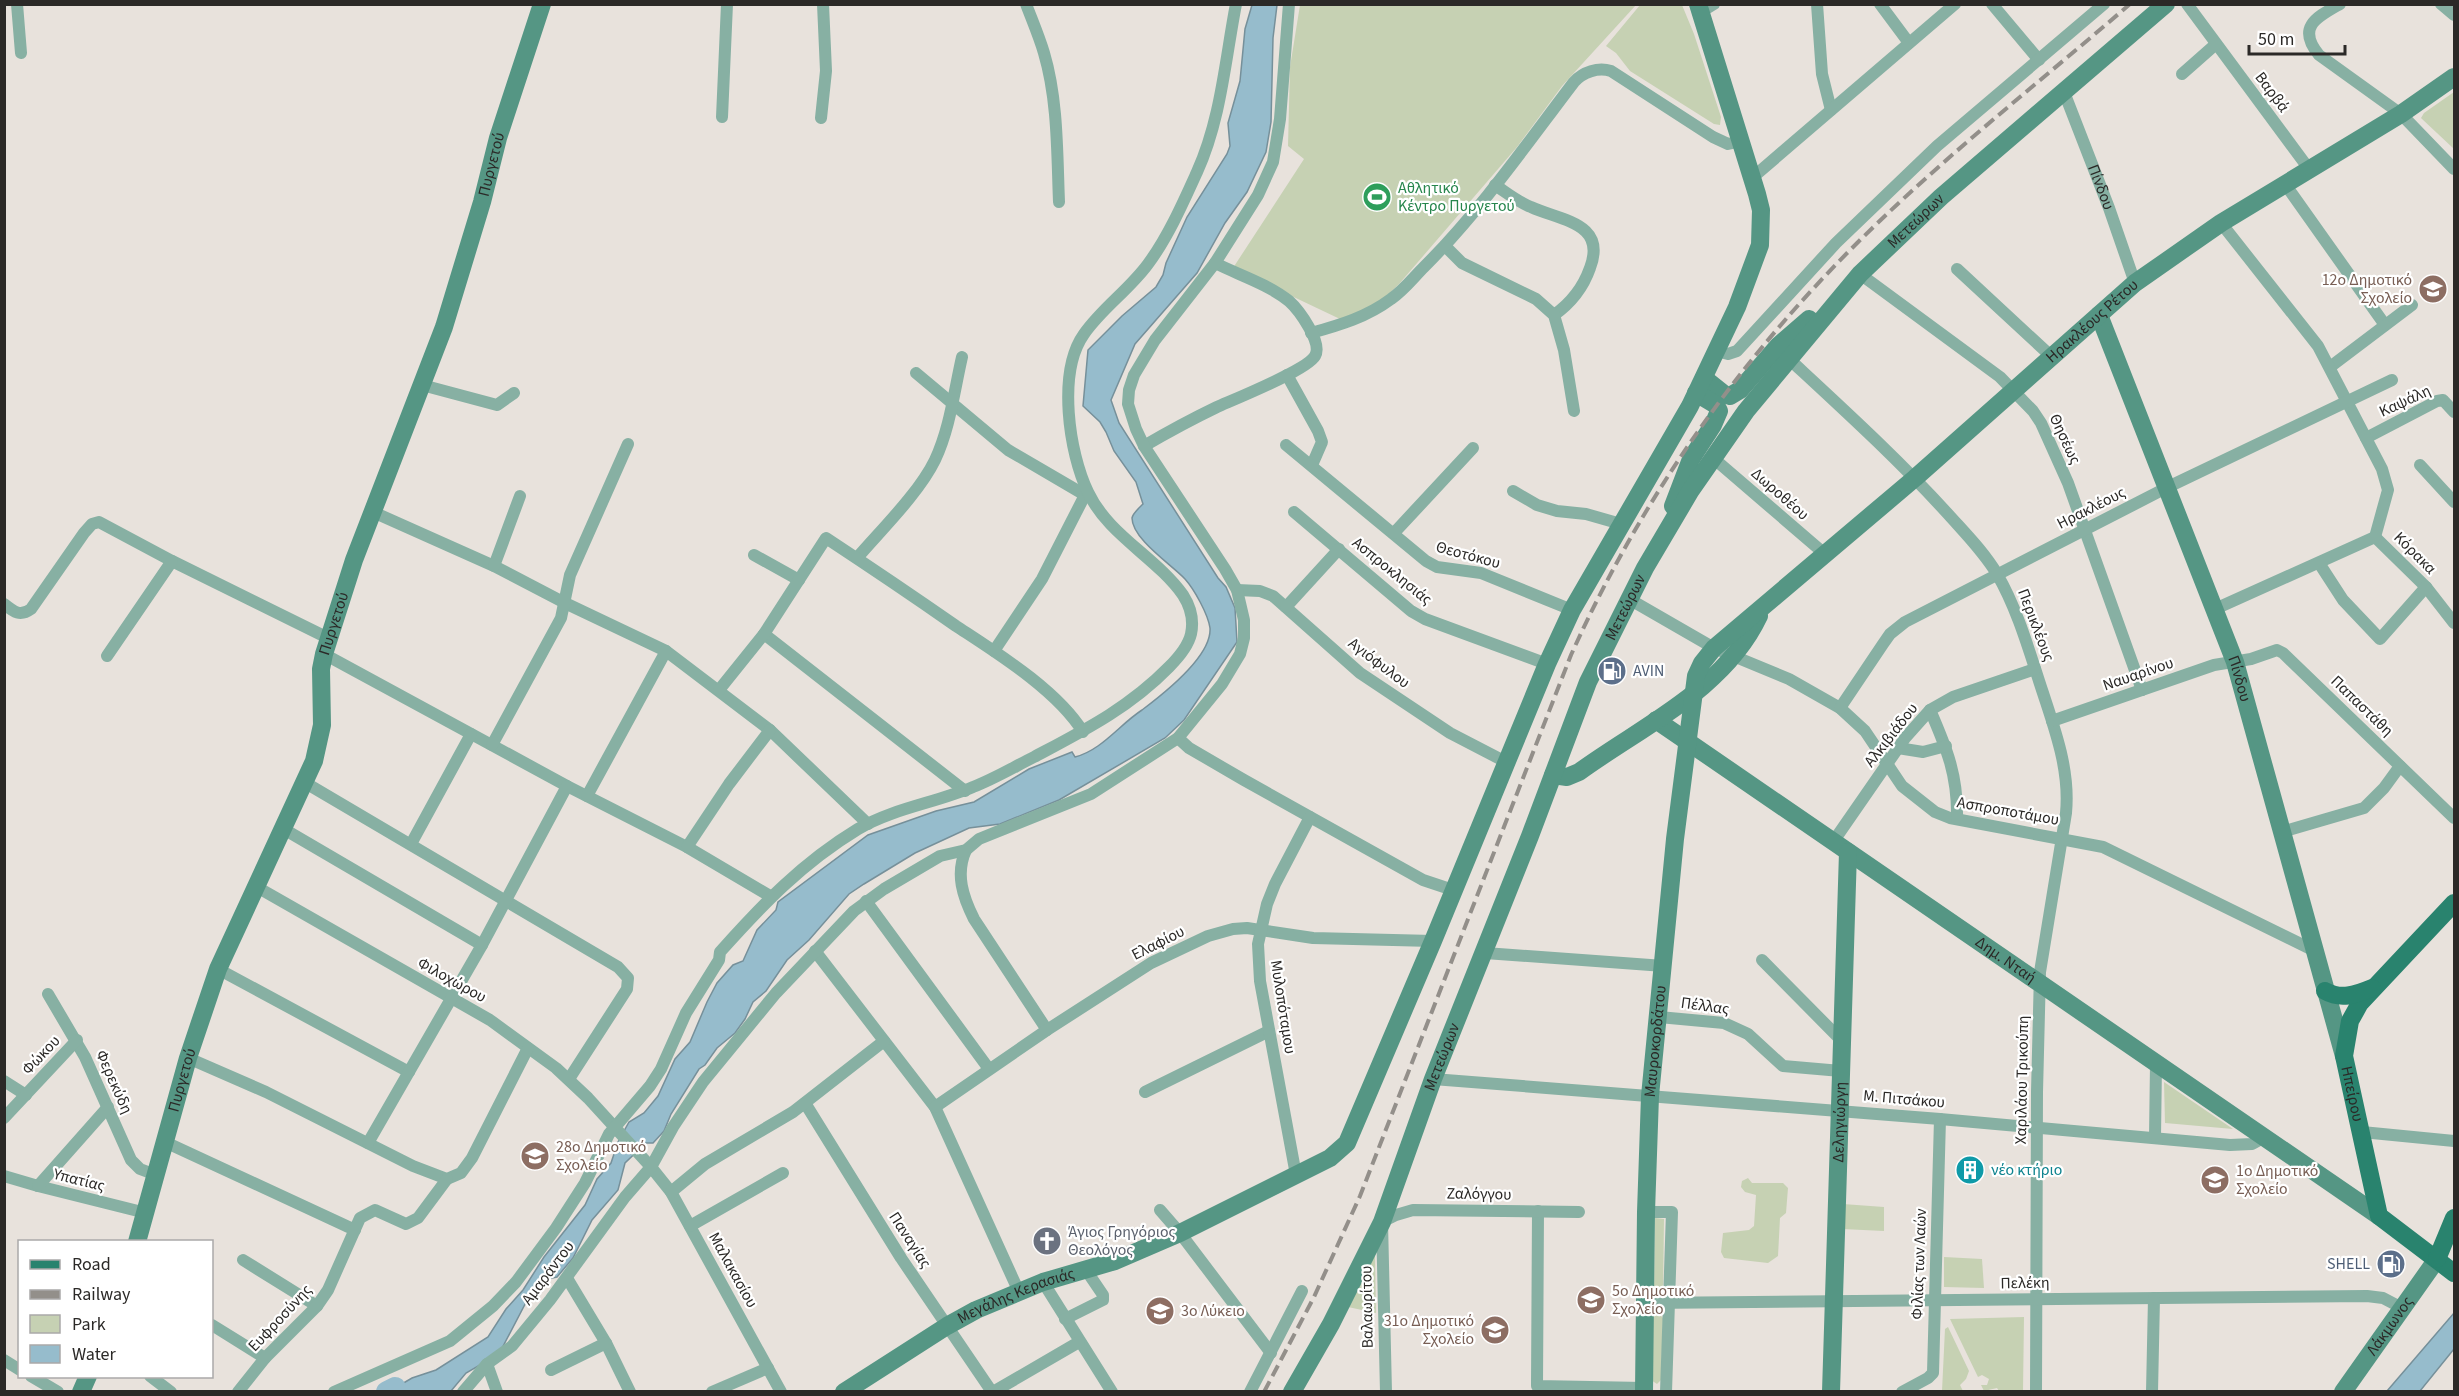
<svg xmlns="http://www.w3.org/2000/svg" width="2459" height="1396" viewBox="0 0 2459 1396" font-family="'Source Sans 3',sans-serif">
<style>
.green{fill:#c6d1b3}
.water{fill:#96bccc;stroke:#76909a;stroke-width:1.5}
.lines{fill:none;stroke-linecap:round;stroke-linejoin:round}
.river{stroke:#96bccc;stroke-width:22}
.street{stroke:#87b0a3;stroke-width:12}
.secondary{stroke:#559684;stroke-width:18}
.primary{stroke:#29836e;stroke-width:18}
.rail{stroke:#938f8a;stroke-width:4;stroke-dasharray:12 6;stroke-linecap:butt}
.labels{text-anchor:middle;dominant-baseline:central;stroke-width:4.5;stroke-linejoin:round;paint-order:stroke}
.street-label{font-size:16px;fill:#2b2927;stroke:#fff}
.leisure-label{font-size:16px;fill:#27864d;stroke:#fff;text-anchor:start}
.education-label{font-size:16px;fill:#785e54;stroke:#fff;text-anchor:start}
.service-label{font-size:16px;fill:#4e5e75;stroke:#fff;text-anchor:start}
.culture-label{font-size:16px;fill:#0d838f;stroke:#fff;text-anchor:start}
.worship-label{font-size:16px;fill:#5b616d;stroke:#fff;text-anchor:start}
</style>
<rect width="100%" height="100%" fill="#e8e2dc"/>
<g class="green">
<polygon points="1300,5 1636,5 1562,86 1517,147 1399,284 1374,308 1340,319 1233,268 1304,159 1288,146 1290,67"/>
<polygon points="1640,5 1682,5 1694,34 1721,117 1720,125 1714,124 1630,71 1616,53 1606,46"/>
<polygon points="2454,92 2454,149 2421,118 2424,113"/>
<polygon points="2164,1082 2233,1129 2165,1123"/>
<polygon points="1748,1178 1752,1183 1783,1183 1788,1188 1786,1213 1780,1218 1778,1256 1768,1263 1724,1258 1721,1252 1723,1233 1749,1230 1754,1226 1756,1195 1745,1192 1741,1187 1742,1181"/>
<polygon points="1843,1204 1884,1207 1884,1231 1842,1229"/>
<polygon points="1655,1218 1664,1219 1663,1293 1658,1297 1654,1294"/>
<polygon points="1375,1255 1376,1313 1348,1307"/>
<polygon points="1944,1257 1982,1259 1984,1288 1944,1287"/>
<polygon points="1659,1314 1663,1318 1661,1380 1657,1384 1651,1380 1653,1316"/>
<polygon points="2024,1317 2023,1391 1999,1391 1997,1388 1984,1391 1981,1385 1987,1385 1989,1379 1982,1375 1978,1377 1950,1319"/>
<polygon points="1948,1327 1969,1371 1966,1379 1960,1385 1963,1391 1942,1391 1945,1329"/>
</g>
<g class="water">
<path d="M1252,5H1277L1273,38L1271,122L1266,152L1247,192L1225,223L1197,273L1135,344L1111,400L1119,423L1218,578L1226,587L1235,608L1237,642L1184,720L1165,738L1059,800L1000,824L969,828L915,853L864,884L849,894L809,940L787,960L766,991L753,1002L745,1019L735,1033L717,1048L705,1065L699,1069L671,1114L664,1131L653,1143H646L625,1163L618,1190L592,1220L573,1258L557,1277L547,1279L534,1287L499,1354L466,1373L451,1391H398L395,1388L412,1378L436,1370L488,1337L506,1309L523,1290L544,1257L585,1205L597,1179L611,1163L618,1142L629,1122L644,1113L658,1096L675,1059L690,1042L707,1002L717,983L733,965L743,961L757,930L776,910L778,902L868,835L936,811L974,802L1029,769L1072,752L1075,757C1102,750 1119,725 1142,710C1162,695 1212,656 1210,628C1208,614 1194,589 1185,579C1172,565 1132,539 1132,518C1133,513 1139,508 1143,504L1136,482L1114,451L1106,432L1100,422L1083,406L1088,350L1122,316L1156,287L1163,275L1166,263L1187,217L1227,154L1230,146L1228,123L1240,81L1245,29Z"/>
<polygon points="2454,1313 2454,1349 2420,1391 2387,1391"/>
</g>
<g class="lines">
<polyline class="river" points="387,1392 395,1388"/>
<g class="street">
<polyline points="17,4 21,53"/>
<path d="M1026,4C1032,20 1039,36 1044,53C1058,100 1057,153 1059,202"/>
<polyline points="1817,4 1822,74 1831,110"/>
<polyline points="1880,4 1909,43"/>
<polyline points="1992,4 2039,60"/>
<polyline points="2187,4 2309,169"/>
<path d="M2340,4C2317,17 2296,27 2319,55L2401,114L2454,169"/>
<polyline points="2441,4 2454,15"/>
<polyline points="1701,12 1714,4"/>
<polyline points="2182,74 2216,44"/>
<path id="s1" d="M2064,92L2109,208L2135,283"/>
<polyline points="722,117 727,4"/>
<polyline points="821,118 826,71 823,4"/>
<polyline points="1752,178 1955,4"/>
<polyline points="2285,184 2385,325"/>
<path d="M1495,185C1507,193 1518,202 1531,207C1562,221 1607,223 1590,268C1583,288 1571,303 1554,315"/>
<polyline points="1445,246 1462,263 1536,299 1554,315 1564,350 1574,411"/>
<polyline points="1957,269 2052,357"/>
<polyline points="1860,274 2000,377 2033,411 2041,423 2068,483 2142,690"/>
<path d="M1311,333C1340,325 1367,317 1391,299C1404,290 1413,278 1424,267C1480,211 1526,145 1574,82C1583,72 1598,67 1611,71L1713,137L1728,144L1742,141"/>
<polyline points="1717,351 1728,354 1737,351 1836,243 1937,146 2104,4"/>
<path d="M1788,358C1843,409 1898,459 1948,514C1965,533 1984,552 1997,574C2018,610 2030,654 2043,693C2056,733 2070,771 2066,813L2040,972L2037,1092L2036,1392"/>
<polyline points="2330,367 2412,305"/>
<polyline points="916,373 1008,450 1085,495 1088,494"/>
<polyline points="1287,375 1318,431 1322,442 1312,465"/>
<polyline points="422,385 497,405 514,393"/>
<polyline points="2366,438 2437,401 2443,400 2454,412"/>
<polyline points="1286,445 1426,561 1437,567 1481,573 1572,610"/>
<path d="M1144,446C1168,432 1192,419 1217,407C1235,399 1307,370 1315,356C1323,343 1299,310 1289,301C1268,284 1239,275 1215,263"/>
<polyline points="1712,457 1826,555"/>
<polyline points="2420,465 2454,502"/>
<polyline points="1513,491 1537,505 1557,511 1586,514 1621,524"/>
<polyline points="373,512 494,566 565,603 666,651 770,730 868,824"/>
<polyline points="1294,512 1411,611 1425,619 1547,664"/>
<polyline points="1394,533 1473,448"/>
<polyline points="2375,537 2426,587 2454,623"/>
<polyline points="754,555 799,580"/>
<path d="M857,558C881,530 919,493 935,460C950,428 954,392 962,357"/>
<polyline points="2319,563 2343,600 2380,639 2426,587"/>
<polyline points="494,566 520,496"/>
<polyline points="1237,590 1260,591 1273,596 1360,673 1450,733 1506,762"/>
<polyline points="1629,599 1714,648 1789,679 1840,708 1865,731 1902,786 1935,812 1950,818 2103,847 2313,950"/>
<path d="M4,604C14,612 20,617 31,609L84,533L92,524L99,522L172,561L330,639"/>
<polyline points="1286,607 1339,549"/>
<polyline points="2215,609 2375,537 2388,490 2382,469 2318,346 2221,223"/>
<polyline points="764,634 965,791"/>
<polyline points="994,651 1042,579 1085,495"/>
<polyline points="324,654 567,786 687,847 770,896"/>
<polyline points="107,656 172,561"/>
<path d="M719,690L764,634L826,538C870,567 913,596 956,626C997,653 1057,690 1083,732"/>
<polyline points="1840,708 1883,644 1890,634 1905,622 2168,487 2392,380"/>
<path d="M1930,710C1947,749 1958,776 1957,819"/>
<polyline points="2052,721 2214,665 2251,659 2277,650 2283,653 2454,818"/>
<polyline points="1178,738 1189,748 1244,780 1423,880 1453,890"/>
<polyline points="492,745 561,618 570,575 628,444"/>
<polyline points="1898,748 1923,752 1946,746"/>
<polyline points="304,782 618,967 628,978 627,989 569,1079"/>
<polyline points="587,796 666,651"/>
<polyline points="282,828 482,945"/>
<polyline points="2282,832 2364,808 2384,788 2400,766"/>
<polyline points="1833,842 1905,738 1930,710 1953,697 2035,669"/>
<polyline points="411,844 471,734"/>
<polyline points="687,847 729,784 770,730"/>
<path d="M966,850C955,874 963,897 974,919L1047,1030"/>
<polyline points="255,886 490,1020 556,1068 588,1098 651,1167 671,1192 781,1392"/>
<polyline points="866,901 989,1069"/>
<polyline points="815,951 935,1107 1019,1292"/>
<polyline points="1485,953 1664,966"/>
<polyline points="1762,960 1842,1041"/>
<polyline points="218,969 409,1072"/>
<polyline points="48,994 85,1057 131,1160 140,1169 156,1175"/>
<polyline points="1659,1017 1724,1023 1748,1034 1783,1066 1841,1071"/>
<polyline points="188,1058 266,1092 413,1166 447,1179 461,1173 472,1158 528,1048"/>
<polyline points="1433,1079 1940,1119 2230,1145 2252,1144 2263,1138"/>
<polyline points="4,1081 26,1095"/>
<polyline points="1145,1092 1269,1031"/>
<polyline points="805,1103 901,1258 992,1392"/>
<polyline points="935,1107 1047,1030 1151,963 1208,936 1233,929 1247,928 1313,938 1433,941"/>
<polyline points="4,1118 77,1040"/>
<polyline points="2362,1132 2454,1141"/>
<polyline points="2155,1137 2156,1064"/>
<polyline points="165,1142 355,1230"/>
<polyline points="368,1143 482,945 567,786"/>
<polyline points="1296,1175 1260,981 1258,944 1267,904 1275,884 1310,817"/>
<polyline points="4,1176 38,1186 146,1213"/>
<polyline points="38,1186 108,1107"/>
<polyline points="671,1192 705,1164 793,1112 884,1041"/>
<polyline points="1160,1210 1180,1233 1271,1353"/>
<polyline points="1538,1211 1537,1386 1644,1388"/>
<polyline points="1646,1212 1672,1212 1666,1392"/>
<polyline points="690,1226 783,1173"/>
<polyline points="243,1260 317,1306"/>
<polyline points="567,1278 606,1343 630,1392"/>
<polyline points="1043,1282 1112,1392"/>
<polyline points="1645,1303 2367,1296 2383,1298 2404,1309"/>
<polyline points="1065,1319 1103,1300 1103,1295 1086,1270"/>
<polyline points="212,1325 265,1358"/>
<polyline points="4,1360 20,1370"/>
<polyline points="487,1364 497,1392"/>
<polyline points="551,1370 606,1343"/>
<polyline points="31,1376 58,1392"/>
<polyline points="150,1376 171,1392"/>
<polyline points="238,1392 265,1358 317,1306 328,1290 360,1218 375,1210 406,1224 418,1218 447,1179"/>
<path d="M334,1392L450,1341L493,1306L516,1282L556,1228L585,1183L609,1134L650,1086L661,1069L686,1013L719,960L720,952C763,904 802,863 858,829C894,808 935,803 973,787C994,779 1014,767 1034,757C1083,731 1129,708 1169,667C1178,658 1188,647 1191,634C1194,620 1190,606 1183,595C1156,557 1108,535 1088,492C1069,453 1057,372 1084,334C1102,308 1129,290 1148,264C1168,237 1183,203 1197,172C1221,119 1225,61 1236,4"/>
<polyline points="463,1392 487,1364 512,1346 550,1300 625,1197 651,1167 673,1127 703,1082 776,993 854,911 884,889 940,856 966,850 979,839 1091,794 1178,738 1222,684 1240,654 1244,638 1244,620 1237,590 1225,569 1144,446 1136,429 1128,404 1129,390 1134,375 1155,340 1215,263 1258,195 1273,162 1280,119 1289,4"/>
<polyline points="712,1392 768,1368"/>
<polyline points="993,1392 1079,1342"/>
<polyline points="1250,1392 1302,1291"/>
<polyline points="1386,1392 1382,1222 1396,1215 1413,1210 1579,1212"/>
<polyline points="1902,1392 1928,1378 1933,1373 1940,1119"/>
<polyline points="2152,1392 2154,1298"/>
</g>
<g class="secondary">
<path id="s2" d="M2099,315L2235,662L2344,1056"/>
<polyline points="1704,378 1724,394 1730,396 1740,390 1779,345 1809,319"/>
<polyline points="1673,506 1691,459 1713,425 1719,411 1716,405 1696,393"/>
<path id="s3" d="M1656,720L2379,1216"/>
<path d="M1553,775L1567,777L1579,772C1642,726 1724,690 1759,616"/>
<path id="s4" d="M137,1242L188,1058L218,969L314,761L322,725L321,669L324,654L354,560L444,327L482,202L498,138L542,4"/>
<polyline points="81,1392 88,1376"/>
<path id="s5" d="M844,1392L947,1326L976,1310L1043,1282L1115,1261L1180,1233L1330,1158L1347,1143L1433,941L1547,664L1572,610L1690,406L1737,307L1760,245L1761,210L1757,194L1698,4"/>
<path id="s6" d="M1292,1392L1331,1324L1382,1222L1433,1079L1530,836L1588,682L1645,568L1691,490L1746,411L1860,274L1941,197L2166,4"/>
<path id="s7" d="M1644,1392L1646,1212L1650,1096L1675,839L1696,676L1702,663L1714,648L1915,478L2135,283L2221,223L2401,114L2454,77"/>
<path id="s8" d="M1831,1392L1848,852"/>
<path id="s9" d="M2343,1392L2437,1259"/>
</g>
<g class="primary">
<path id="s10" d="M2454,903L2360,1003L2350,1021L2344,1056L2379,1216L2454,1273"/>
<path d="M2325,991C2341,1000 2355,995 2372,988"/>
<polyline points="2437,1259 2454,1218"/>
</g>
<path class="rail" d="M1264,1392L1314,1297L1360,1196L1571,655C1634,515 1719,388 1825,276C1918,177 2027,93 2130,4"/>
</g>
<defs>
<g id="stadium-disc" transform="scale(1.5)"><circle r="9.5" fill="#2e9e5b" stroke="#fff"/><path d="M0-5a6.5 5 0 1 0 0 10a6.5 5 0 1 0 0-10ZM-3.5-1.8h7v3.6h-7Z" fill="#fff"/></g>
<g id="school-disc" transform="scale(1.5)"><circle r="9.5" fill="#8d6e63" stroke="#fff"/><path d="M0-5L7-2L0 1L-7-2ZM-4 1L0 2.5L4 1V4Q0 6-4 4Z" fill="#fff"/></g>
<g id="fuel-disc" transform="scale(1.5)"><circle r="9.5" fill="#5c6f8a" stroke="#fff"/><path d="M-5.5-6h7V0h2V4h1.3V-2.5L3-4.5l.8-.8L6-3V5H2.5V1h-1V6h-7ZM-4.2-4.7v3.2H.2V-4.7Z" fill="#fff"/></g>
<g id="building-disc" transform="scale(1.5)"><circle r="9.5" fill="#0f9aa8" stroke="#fff"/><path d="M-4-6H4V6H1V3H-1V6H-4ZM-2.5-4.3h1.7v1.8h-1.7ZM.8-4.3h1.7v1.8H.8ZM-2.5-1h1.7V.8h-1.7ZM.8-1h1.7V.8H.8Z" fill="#fff"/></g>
<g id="church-disc" transform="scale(1.5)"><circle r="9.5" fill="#6b7280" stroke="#fff"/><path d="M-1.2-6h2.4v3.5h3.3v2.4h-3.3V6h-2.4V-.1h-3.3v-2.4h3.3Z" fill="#fff"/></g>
</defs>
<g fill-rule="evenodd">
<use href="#stadium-disc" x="1377" y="197"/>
<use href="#school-disc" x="2433" y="289"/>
<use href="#fuel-disc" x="1612" y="671"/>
<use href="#school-disc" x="535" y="1156"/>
<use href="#building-disc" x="1970" y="1170"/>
<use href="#school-disc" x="2215" y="1180"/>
<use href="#church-disc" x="1047" y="1241"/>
<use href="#fuel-disc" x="2391" y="1264"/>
<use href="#school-disc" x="1591" y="1300"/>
<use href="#school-disc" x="1160" y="1311"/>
<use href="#school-disc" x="1495" y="1330"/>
</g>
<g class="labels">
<g class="street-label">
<text transform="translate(2272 92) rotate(53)">Βαρβά</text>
<text stroke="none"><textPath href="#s4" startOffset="1140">Πυργετού</textPath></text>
<text stroke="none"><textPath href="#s1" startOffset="102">Πίνδου</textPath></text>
<text stroke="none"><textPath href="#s6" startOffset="1340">Μετεώρων</textPath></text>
<text stroke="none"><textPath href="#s7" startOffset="1252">Ηρακλέους Ρέτου</textPath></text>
<text transform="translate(2405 401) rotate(-25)">Καψάλη</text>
<text transform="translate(2065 439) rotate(65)">Θησέως</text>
<text transform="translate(1780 494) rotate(41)">Δωροθέου</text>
<text transform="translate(2091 508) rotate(-27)">Ηρακλέους</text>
<text transform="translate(2415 553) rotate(45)">Κόρακα</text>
<text transform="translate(1468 555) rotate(15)">Θεοτόκου</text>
<text transform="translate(1392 571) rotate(39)">Ασπροκλησιάς</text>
<text stroke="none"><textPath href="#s6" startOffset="854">Μετεώρων</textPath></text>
<text stroke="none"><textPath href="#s4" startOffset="654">Πυργετού</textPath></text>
<text transform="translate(2036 625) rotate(69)">Περικλέους</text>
<text transform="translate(1379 663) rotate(37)">Αγιόφυλου</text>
<text transform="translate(2138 674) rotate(-19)">Ναυαρίνου</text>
<text stroke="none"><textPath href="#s2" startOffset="390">Πίνδου</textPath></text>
<text transform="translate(2362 706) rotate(44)">Παπαστάθη</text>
<text transform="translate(1891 735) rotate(-52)">Αλκιβιάδου</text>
<text transform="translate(2008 811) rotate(10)">Ασπροποτάμου</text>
<text transform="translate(1158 943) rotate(-27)">Ελαφίου</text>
<text stroke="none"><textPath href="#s3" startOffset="424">Δημ. Νταή</textPath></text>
<text transform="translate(452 980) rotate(29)">Φιλοχώρου</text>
<text transform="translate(1705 1006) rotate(8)">Πέλλας</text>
<text transform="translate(1283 1007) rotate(81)">Μυλοπόταμου</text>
<text stroke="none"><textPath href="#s7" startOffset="351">Μαυροκορδάτου</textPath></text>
<text transform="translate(41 1055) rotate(-47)">Φώκου</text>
<text stroke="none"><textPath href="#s6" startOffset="368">Μετεώρων</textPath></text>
<text stroke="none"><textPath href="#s4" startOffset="168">Πυργετού</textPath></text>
<text transform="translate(2022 1080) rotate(-89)">Χαριλάου Τρικούπη</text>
<text transform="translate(114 1082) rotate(66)">Φερεκύδη</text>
<text stroke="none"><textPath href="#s10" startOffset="232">Ηπείρου</textPath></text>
<text transform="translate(1904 1099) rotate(5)">Μ. Πιτσάκου</text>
<text stroke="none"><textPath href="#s8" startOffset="270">Δεληγιώργη</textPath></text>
<text transform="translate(79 1180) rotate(14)">Υπατίας</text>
<text transform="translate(1479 1194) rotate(1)">Ζαλόγγου</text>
<text transform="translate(910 1240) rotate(57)">Παναγίας</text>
<text transform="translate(1919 1264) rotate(-88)">Φιλίας των Λαών</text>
<text transform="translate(733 1270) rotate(61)">Μαλακασίου</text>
<text transform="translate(548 1273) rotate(-53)">Αμαράντου</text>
<text transform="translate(2025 1283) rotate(-1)">Πελέκη</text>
<text stroke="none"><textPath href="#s5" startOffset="198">Μεγάλης Κερασιάς</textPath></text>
<text transform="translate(1367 1307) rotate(-91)">Βαλαωρίτου</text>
<text transform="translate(280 1318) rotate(-47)">Ευφροσύνης</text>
<text stroke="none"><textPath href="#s9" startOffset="81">Λάκμωνος</textPath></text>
</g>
<g class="leisure-label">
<text x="1398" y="188">Αθλητικό<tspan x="1398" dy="18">Κέντρο Πυργετού</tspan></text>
</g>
<g class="education-label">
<text x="2412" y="280" text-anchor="end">12ο Δημοτικό<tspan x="2412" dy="18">Σχολείο</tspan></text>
<text x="556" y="1147">28ο Δημοτικό<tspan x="556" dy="18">Σχολείο</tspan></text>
<text x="2236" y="1171">1ο Δημοτικό<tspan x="2236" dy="18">Σχολείο</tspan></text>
<text x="1612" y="1291">5ο Δημοτικό<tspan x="1612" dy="18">Σχολείο</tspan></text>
<text x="1181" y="1311">3ο Λύκειο</text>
<text x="1474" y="1321" text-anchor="end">31ο Δημοτικό<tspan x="1474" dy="18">Σχολείο</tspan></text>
</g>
<g class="service-label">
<text x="1633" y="671">AVIN</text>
<text x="2370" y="1264" text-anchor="end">SHELL</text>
</g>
<g class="culture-label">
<text x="1991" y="1170">νέο κτήριο</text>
</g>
<g class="worship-label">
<text x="1068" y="1232">Άγιος Γρηγόριος<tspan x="1068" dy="18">Θεολόγος</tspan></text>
</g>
</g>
<rect width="2459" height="1396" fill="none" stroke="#2b2927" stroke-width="12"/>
<rect x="18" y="1240" width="195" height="138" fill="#ffffff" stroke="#aaa9a9" stroke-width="1.5"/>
<rect x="30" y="1260" width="30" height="9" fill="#29836e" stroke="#aaa9a9" stroke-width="1.5"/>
<text x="72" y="1270" font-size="18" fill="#2b2927">Road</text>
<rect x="30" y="1290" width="30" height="9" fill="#938f8a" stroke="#aaa9a9" stroke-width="1.5"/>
<text x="72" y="1300" font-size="18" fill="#2b2927">Railway</text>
<rect x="30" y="1315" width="30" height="18" fill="#c6d1b3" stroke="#aaa9a9" stroke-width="1.5"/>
<text x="72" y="1330" font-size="18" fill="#2b2927">Park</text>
<rect x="30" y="1345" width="30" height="18" fill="#96bccc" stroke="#aaa9a9" stroke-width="1.5"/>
<text x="72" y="1360" font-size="18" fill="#2b2927">Water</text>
<path d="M2249 45v9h96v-9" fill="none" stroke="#2b2927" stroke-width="3"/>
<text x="2258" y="45" font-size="18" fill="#2b2927" stroke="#ffffff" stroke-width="4.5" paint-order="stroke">50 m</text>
</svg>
